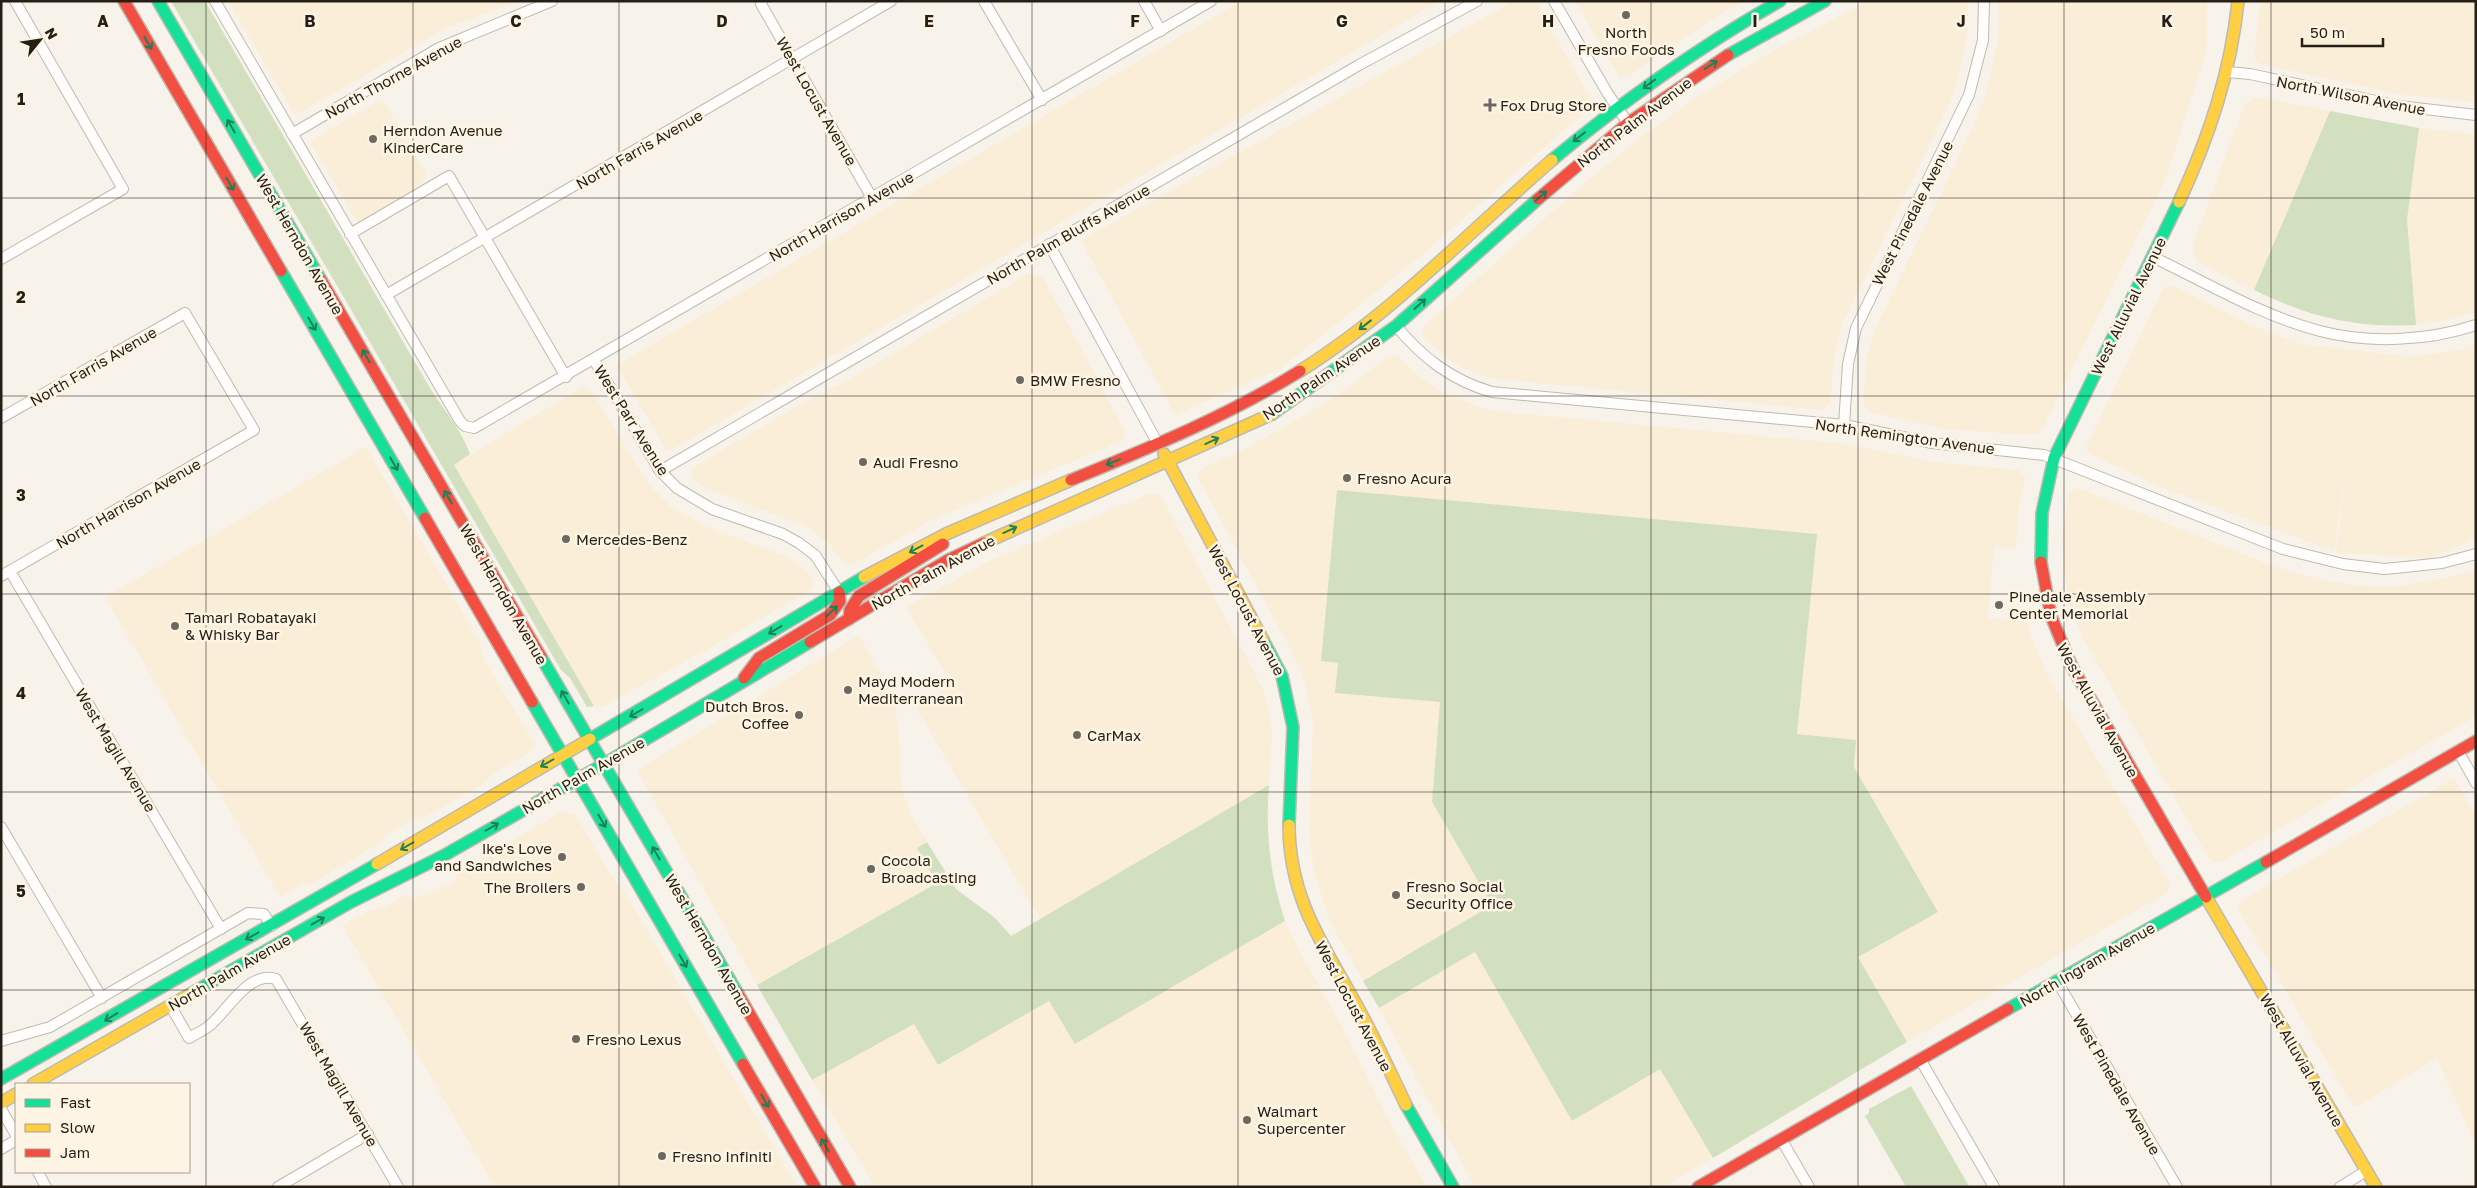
<svg xmlns="http://www.w3.org/2000/svg" width="2477" height="1188" viewBox="0 0 2477 1188" font-family="'Golos Text',sans-serif">
<style>
.built{fill:#fbeed8}
.green{fill:#d2e0c0}
.lines{fill:none;stroke-linecap:round;stroke-linejoin:round}
.street-casing{stroke:#bebab1;stroke-width:12}
.fast-casing{stroke:#bebab1;stroke-width:14}
.slow-casing{stroke:#bebab1;stroke-width:14}
.jam-casing{stroke:#bebab1;stroke-width:14}
.street{stroke:#fefdfc;stroke-width:10}
.fast{stroke:#16e098;stroke-width:11}
.slow{stroke:#ffcf43;stroke-width:11}
.jam{stroke:#f24e42;stroke-width:11}
.oneway{stroke:#1e8057}
.grid{fill:none;stroke:#251f16;stroke-width:1;stroke-opacity:0.55}
.poi-dot{fill:#6e6960;stroke:#fdf4e4;stroke-width:2}
.labels{text-anchor:middle;dominant-baseline:central;stroke-width:5;stroke-linejoin:round;paint-order:stroke}
.poi-label{font-size:15px;fill:#251f16;stroke:#fdf4e4;text-anchor:start}
.street-label{font-size:15px;fill:#251f16;stroke:#fdf4e4}
.grid-label{font-size:16px;text-anchor:middle;font-weight:bold;fill:#251f16;stroke:#fdf4e4;stroke-width:5;stroke-linejoin:round;paint-order:stroke}
</style>
<rect width="100%" height="100%" fill="#f7f3ea"/>
<g class="built">
<polygon points="228,1 520,1 448,27 297,114 294,114"/>
<polygon points="1241,1 1440,1 670,451 666,450 617,365"/>
<polygon points="1514,1 1535,1 1591,99 1588,109 1423,254 1280,369 1175,415 1081,240"/>
<polygon points="1575,1 1745,1 1711,20 1627,77 1619,76"/>
<polygon points="1868,1 1968,1 1967,35 1960,70 1950,102 1842,325 1834,359 1830,403 1822,410 1496,379 1467,370 1451,361 1422,336 1424,326 1588,180 1638,139 1694,99 1767,54"/>
<polygon points="1999,1 2207,1 2207,48 2166,178 2043,429 2037,434 2030,435 1942,429 1870,412 1863,404 1866,359 1875,329 1975,123 1986,93 1998,39"/>
<polygon points="2260,1 2476,1 2476,102 2408,96 2259,64 2254,57"/>
<polygon points="2258,97 2330,111 2254,290 2197,262 2192,247 2245,103"/>
<polygon points="382,99 426,174 417,189 359,225 311,143 312,140"/>
<polygon points="2419,128 2476,134 2476,312 2448,320 2416,325 2407,220"/>
<polygon points="1028,274 1043,277 1125,431 1122,441 936,518 851,565 843,563 829,544 809,528 703,487 691,478 692,468 797,406 850,379"/>
<polygon points="2173,286 2253,326 2301,344 2405,356 2406,378 2406,357 2453,351 2476,345 2476,539 2430,558 2336,553 2348,450 2334,551 2160,487 2090,454 2086,447 2163,288"/>
<polygon points="1398,356 1421,378 1440,391 1482,408 1504,412 1848,444 1933,462 2019,470 2025,479 2018,512 2016,548 1994,547 1988,618 2028,622 2032,639 2048,675 2170,884 2167,893 1907,1042 1858,957 1938,911 1854,767 1797,735 1816,534 1337,490 1321,661 1338,663 1336,693 1440,702 1432,802 1492,905 1363,981 1330,922 1314,871 1309,831 1313,723 1305,682 1290,648 1198,478 1201,469 1241,451 1295,421 1344,390 1388,357"/>
<polygon points="582,387 591,390 649,485 671,507 705,526 788,557 805,569 814,581 811,590 701,653 602,707 594,706 454,465"/>
<polygon points="366,447 480,642 484,660 535,744 530,752 492,775 485,783 420,820 413,819 386,836 385,840 309,885 303,884 280,897 105,597"/>
<polygon points="2078,488 2271,565 2316,579 2353,585 2392,587 2446,578 2476,570 2476,716 2219,863 2210,860 2083,638 2071,610 2064,571 2062,538 2069,493"/>
<polygon points="1151,493 1161,496 1262,687 1269,710 1272,732 1269,785 1040,919 915,706 952,685 906,607 989,561"/>
<polygon points="859,635 893,697 899,728 900,773 903,792 910,812 927,842 917,848 937,883 757,985 637,770"/>
<polygon points="2454,778 2476,816 2476,1146 2437,1058 2354,1108 2238,909 2240,901"/>
<polygon points="563,811 575,814 615,882 623,889 797,1187 495,1187 342,925 367,912 389,905 405,895 416,898 455,882 458,872"/>
<polygon points="1285,921 1302,956 1343,1028 1393,1128 1427,1187 875,1187 812,1080 914,1024 939,1065 1049,1001 1075,1044"/>
<polygon points="1475,952 1572,1121 1660,1069 1713,1158 1663,1187 1475,1187 1379,1008"/>
</g>
<g class="green">
<path d="M171,1H205L430,388C444,410 462,431 470,454L454,465L594,706L587,707L570,678L561,670Z"/>
<path d="M2330,111L2419,128L2407,220L2416,325C2353,328 2310,317 2254,290Z"/>
<polygon points="1337,490 1817,534 1797,734 1856,740 1854,767 1938,912 1858,957 1907,1042 1713,1158 1660,1069 1572,1121 1475,952 1379,1008 1363,981 1492,905 1432,802 1440,702 1335,693 1338,663 1321,661"/>
<path d="M1269,785C1265,832 1270,876 1285,921L1075,1044L1049,1001L938,1065L914,1024L812,1080L757,985L937,883L917,848L927,842L956,889L995,918L1011,936Z"/>
<polygon points="1911,1086 1969,1186 1967,1187 1906,1187 1865,1116 1869,1113 1869,1109"/>
</g>
<g class="lines">
<g class="street-casing">
<g id="street">
<polyline points="215,1 460,421 465,426 474,428 1211,1"/>
<polyline points="984,1 1042,100"/>
<polyline points="1144,1 1161,31"/>
<polyline points="1554,1 1608,94 1628,123"/>
<polyline points="761,4 872,198"/>
<polyline points="2227,72 2250,74 2399,106 2476,115"/>
<polyline points="292,134 439,48 552,1"/>
<polyline points="350,234 449,176 566,377"/>
<polyline points="1049,244 1158,444"/>
<path d="M2153,257C2207,283 2262,316 2320,331C2369,344 2428,341 2476,325"/>
<polyline points="1,259 123,189 15,1"/>
<polyline points="386,295 891,1"/>
<path d="M1396,326C1423,358 1451,380 1492,392L1844,425L1932,443L2044,455L2283,549L2343,564L2384,569L2405,567L2442,563L2476,554"/>
<polyline points="594,360 660,471 677,488 712,509 783,534 799,543 815,555 839,592"/>
<polyline points="1,418 185,313 254,430 1,576"/>
<polyline points="1844,425 1848,364 1856,328 1969,95 1983,40 1984,1"/>
<polyline points="660,471 1359,65 1477,1"/>
<polyline points="10,571 221,929"/>
<polyline points="2458,751 2476,783"/>
<polyline points="1,827 102,998"/>
<polyline points="2057,981 2177,1187"/>
<path d="M170,1005L189,1038C195,1034 203,1031 209,1026C227,1012 248,970 276,979L398,1187"/>
<polyline points="1,1041 50,1027 248,913 264,914 271,926"/>
<polyline points="1920,1059 1994,1187"/>
<polyline points="1,1109 16,1135"/>
<polyline points="1781,1139 1809,1187"/>
<polyline points="1,1149 16,1140"/>
<polyline points="38,1172 46,1187"/>
<polyline points="278,1187 368,1134"/>
<polyline points="2340,1187 2366,1171"/>
</g>
</g>
<g class="fast-casing">
<g id="fast">
<polyline points="158,1 321,280"/>
<polyline points="1728,55 1825,1"/>
<path d="M1552,160C1623,101 1699,47 1780,1"/>
<polyline points="281,271 425,518"/>
<polyline points="1272,414 1396,326 1538,199"/>
<polyline points="2041,562 2042,513 2054,458 2179,202"/>
<polyline points="1263,640 1282,676 1293,727 1289,825"/>
<polyline points="541,657 738,994"/>
<polyline points="532,702 743,1064"/>
<polyline points="590,739 864,577"/>
<polyline points="604,764 810,642"/>
<polyline points="199,989 351,902 443,856 604,764"/>
<polyline points="2008,1009 2266,862"/>
<polyline points="1,1079 377,864"/>
<polyline points="1406,1105 1453,1187"/>
</g>
</g>
<g class="slow-casing">
<g id="slow">
<path d="M2179,202C2209,137 2231,72 2238,1"/>
<path d="M1300,371C1394,312 1469,232 1552,160"/>
<polyline points="1164,454 1263,640"/>
<polyline points="984,543 1272,414"/>
<polyline points="864,577 946,534 1071,480"/>
<path d="M1289,825C1289,904 1329,952 1364,1019C1379,1047 1392,1076 1406,1105"/>
<polyline points="377,864 590,739"/>
<polyline points="2206,897 2376,1187"/>
<polyline points="33,1084 199,989"/>
<polyline points="1,1103 16,1094"/>
</g>
</g>
<g class="jam-casing">
<g id="jam">
<polyline points="124,1 281,271"/>
<polyline points="1538,199 1628,123 1728,55"/>
<polyline points="321,280 541,657"/>
<path d="M1071,480C1149,448 1228,416 1300,371"/>
<polyline points="425,518 532,702"/>
<polyline points="2041,562 2051,616 2072,667 2206,897"/>
<polyline points="849,619 850,610 859,596 943,544"/>
<polyline points="810,642 948,560 984,543"/>
<polyline points="744,678 759,658 830,615 840,601 839,592"/>
<polyline points="2266,862 2476,741"/>
<polyline points="738,994 850,1187"/>
<polyline points="743,1064 815,1187"/>
<polyline points="1698,1187 2008,1009"/>
</g>
</g>
<use href="#street" class="street"/>
<use href="#fast" class="fast"/>
<use href="#slow" class="slow"/>
<use href="#jam" class="jam"/>
</g>
<defs><path id="oneway-shaft" d="M-6 0H5M1.5-3L5.5 0L1.5 3" fill="none" stroke-width="1.6" stroke-linecap="round" stroke-linejoin="round" transform="scale(1.25)"/></defs>
<g class="oneway">
<use href="#oneway-shaft" transform="translate(148 43) rotate(60)"/>
<use href="#oneway-shaft" transform="translate(1711 65) rotate(-32)"/>
<use href="#oneway-shaft" transform="translate(1649 84) rotate(144)"/>
<use href="#oneway-shaft" transform="translate(231 126) rotate(-120)"/>
<use href="#oneway-shaft" transform="translate(1579 137) rotate(142)"/>
<use href="#oneway-shaft" transform="translate(230 184) rotate(60)"/>
<use href="#oneway-shaft" transform="translate(1541 196) rotate(-42)"/>
<use href="#oneway-shaft" transform="translate(1420 304) rotate(-42)"/>
<use href="#oneway-shaft" transform="translate(312 324) rotate(60)"/>
<use href="#oneway-shaft" transform="translate(1365 325) rotate(142)"/>
<use href="#oneway-shaft" transform="translate(366 356) rotate(-120)"/>
<use href="#oneway-shaft" transform="translate(1212 441) rotate(-25)"/>
<use href="#oneway-shaft" transform="translate(1113 462) rotate(159)"/>
<use href="#oneway-shaft" transform="translate(394 464) rotate(60)"/>
<use href="#oneway-shaft" transform="translate(448 497) rotate(-120)"/>
<use href="#oneway-shaft" transform="translate(1010 530) rotate(-25)"/>
<use href="#oneway-shaft" transform="translate(916 549) rotate(152)"/>
<use href="#oneway-shaft" transform="translate(832 611) rotate(-44)"/>
<use href="#oneway-shaft" transform="translate(775 630) rotate(149)"/>
<use href="#oneway-shaft" transform="translate(565 697) rotate(-120)"/>
<use href="#oneway-shaft" transform="translate(636 713) rotate(150)"/>
<use href="#oneway-shaft" transform="translate(547 763) rotate(150)"/>
<use href="#oneway-shaft" transform="translate(602 821) rotate(60)"/>
<use href="#oneway-shaft" transform="translate(492 827) rotate(-30)"/>
<use href="#oneway-shaft" transform="translate(407 846) rotate(150)"/>
<use href="#oneway-shaft" transform="translate(656 853) rotate(-120)"/>
<use href="#oneway-shaft" transform="translate(318 921) rotate(-29)"/>
<use href="#oneway-shaft" transform="translate(252 936) rotate(151)"/>
<use href="#oneway-shaft" transform="translate(683 961) rotate(60)"/>
<use href="#oneway-shaft" transform="translate(111 1017) rotate(149)"/>
<use href="#oneway-shaft" transform="translate(765 1101) rotate(60)"/>
<use href="#oneway-shaft" transform="translate(825 1145) rotate(-120)"/>
</g>
<path class="grid" d="M206,1V1187M413,1V1187M619,1V1187M826,1V1187M1032,1V1187M1238,1V1187M1445,1V1187M1651,1V1187M1858,1V1187M2064,1V1187M2271,1V1187M1,198H2476M1,396H2476M1,594H2476M1,792H2476M1,990H2476"/>
<g class="poi-dot">
<circle cx="1626" cy="15" r="5"/>
<path d="M1487.5 97.5h5v5h5v5h-5v5h-5v-5h-5v-5h5z"/>
<circle cx="373" cy="139" r="5"/>
<circle cx="1020" cy="380" r="5"/>
<circle cx="863" cy="462" r="5"/>
<circle cx="1347" cy="478" r="5"/>
<circle cx="566" cy="539" r="5"/>
<circle cx="1999" cy="605" r="5"/>
<circle cx="175" cy="626" r="5"/>
<circle cx="848" cy="690" r="5"/>
<circle cx="799" cy="715" r="5"/>
<circle cx="1077" cy="735" r="5"/>
<circle cx="562" cy="857" r="5"/>
<circle cx="871" cy="869" r="5"/>
<circle cx="581" cy="887" r="5"/>
<circle cx="1396" cy="895" r="5"/>
<circle cx="576" cy="1039" r="5"/>
<circle cx="1247" cy="1120" r="5"/>
<circle cx="662" cy="1156" r="5"/>
</g>
<g class="labels">
<g class="poi-label">
<text x="1626" y="32" text-anchor="middle">North<tspan x="1626" dy="17">Fresno Foods</tspan></text>
<text x="1500" y="105">Fox Drug Store</text>
<text x="383" y="130">Herndon Avenue<tspan x="383" dy="17">KinderCare</tspan></text>
<text x="1030" y="380">BMW Fresno</text>
<text x="873" y="462">Audi Fresno</text>
<text x="1357" y="478">Fresno Acura</text>
<text x="576" y="539">Mercedes-Benz</text>
<text x="2009" y="596">Pinedale Assembly<tspan x="2009" dy="17">Center Memorial</tspan></text>
<text x="185" y="617">Tamari Robatayaki<tspan x="185" dy="17">&amp; Whisky Bar</tspan></text>
<text x="858" y="681">Mayd Modern<tspan x="858" dy="17">Mediterranean</tspan></text>
<text x="789" y="706" text-anchor="end">Dutch Bros.<tspan x="789" dy="17">Coffee</tspan></text>
<text x="1087" y="735">CarMax</text>
<text x="552" y="848" text-anchor="end">Ike's Love<tspan x="552" dy="17">and Sandwiches</tspan></text>
<text x="881" y="860">Cocola<tspan x="881" dy="17">Broadcasting</tspan></text>
<text x="1406" y="886">Fresno Social<tspan x="1406" dy="17">Security Office</tspan></text>
<text x="571" y="887" text-anchor="end">The Broilers</text>
<text x="586" y="1039">Fresno Lexus</text>
<text x="1257" y="1111">Walmart<tspan x="1257" dy="17">Supercenter</tspan></text>
<text x="672" y="1156">Fresno Infiniti</text>
</g>
<g class="street-label">
<text transform="translate(393 77) rotate(-29)">North Thorne Avenue</text>
<text transform="translate(2351 95) rotate(11)">North Wilson Avenue</text>
<text transform="translate(817 101) rotate(60)">West Locust Avenue</text>
<text transform="translate(1634 122) rotate(-37)">North Palm Avenue</text>
<text transform="translate(639 149) rotate(-30)">North Farris Avenue</text>
<text transform="translate(1912 213) rotate(-63)">West Pinedale Avenue</text>
<text transform="translate(841 216) rotate(-30)">North Harrison Avenue</text>
<text transform="translate(1068 234) rotate(-30)">North Palm Bluffs Avenue</text>
<text transform="translate(300 244) rotate(60)">West Herndon Avenue</text>
<text transform="translate(2128 306) rotate(-64)">West Alluvial Avenue</text>
<text transform="translate(93 366) rotate(-30)">North Farris Avenue</text>
<text transform="translate(1321 377) rotate(-34)">North Palm Avenue</text>
<text transform="translate(632 420) rotate(58)">West Parr Avenue</text>
<text transform="translate(1905 436) rotate(8)">North Remington Avenue</text>
<text transform="translate(128 503) rotate(-30)">North Harrison Avenue</text>
<text transform="translate(933 572) rotate(-29)">North Palm Avenue</text>
<text transform="translate(504 594) rotate(60)">West Herndon Avenue</text>
<text transform="translate(1247 610) rotate(62)">West Locust Avenue</text>
<text transform="translate(2098 710) rotate(61)">West Alluvial Avenue</text>
<text transform="translate(116 750) rotate(59)">West Magill Avenue</text>
<text transform="translate(583 775) rotate(-30)">North Palm Avenue</text>
<text transform="translate(709 944) rotate(60)">West Herndon Avenue</text>
<text transform="translate(2087 964) rotate(-30)">North Ingram Avenue</text>
<text transform="translate(229 972) rotate(-30)">North Palm Avenue</text>
<text transform="translate(1354 1006) rotate(62)">West Locust Avenue</text>
<text transform="translate(2302 1060) rotate(60)">West Alluvial Avenue</text>
<text transform="translate(339 1084) rotate(60)">West Magill Avenue</text>
<text transform="translate(2117 1084) rotate(60)">West Pinedale Avenue</text>
</g>
</g>
<g class="grid-label">
<text x="103" y="27">A</text>
<text x="310" y="27">B</text>
<text x="516" y="27">C</text>
<text x="722" y="27">D</text>
<text x="929" y="27">E</text>
<text x="1135" y="27">F</text>
<text x="1342" y="27">G</text>
<text x="1548" y="27">H</text>
<text x="1755" y="27">I</text>
<text x="1961" y="27">J</text>
<text x="2167" y="27">K</text>
<text x="21" y="105">1</text>
<text x="21" y="303">2</text>
<text x="21" y="501">3</text>
<text x="21" y="699">4</text>
<text x="21" y="897">5</text>
</g>
<rect width="2477" height="1188" fill="none" stroke="#251f16" stroke-width="5"/>
<rect x="15" y="1083" width="175" height="90" fill="#fdf4e4" stroke="#a79f92"/>
<rect x="25" y="1099" width="25" height="8" fill="#16e098" stroke="#a79f92"/>
<text x="60" y="1108" font-size="15" fill="#251f16">Fast</text>
<rect x="25" y="1124" width="25" height="8" fill="#ffcf43" stroke="#a79f92"/>
<text x="60" y="1133" font-size="15" fill="#251f16">Slow</text>
<rect x="25" y="1149" width="25" height="8" fill="#f24e42" stroke="#a79f92"/>
<text x="60" y="1158" font-size="15" fill="#251f16">Jam</text>
<g transform="translate(40 40) rotate(60)" stroke="#fdf4e4" stroke-width="4" paint-order="stroke">
<path d="M0-4L9 19L0 12L-9 19Z" fill="#251f16"/>
<text y="-8" font-size="14" font-weight="bold" text-anchor="middle" fill="#251f16">N</text>
</g>
<path d="M2302 38v8h81v-8" fill="none" stroke="#251f16" stroke-width="2.5"/>
<text x="2310" y="38" font-size="15" fill="#251f16" stroke="#fdf4e4" stroke-width="4" paint-order="stroke">50 m</text>
</svg>
